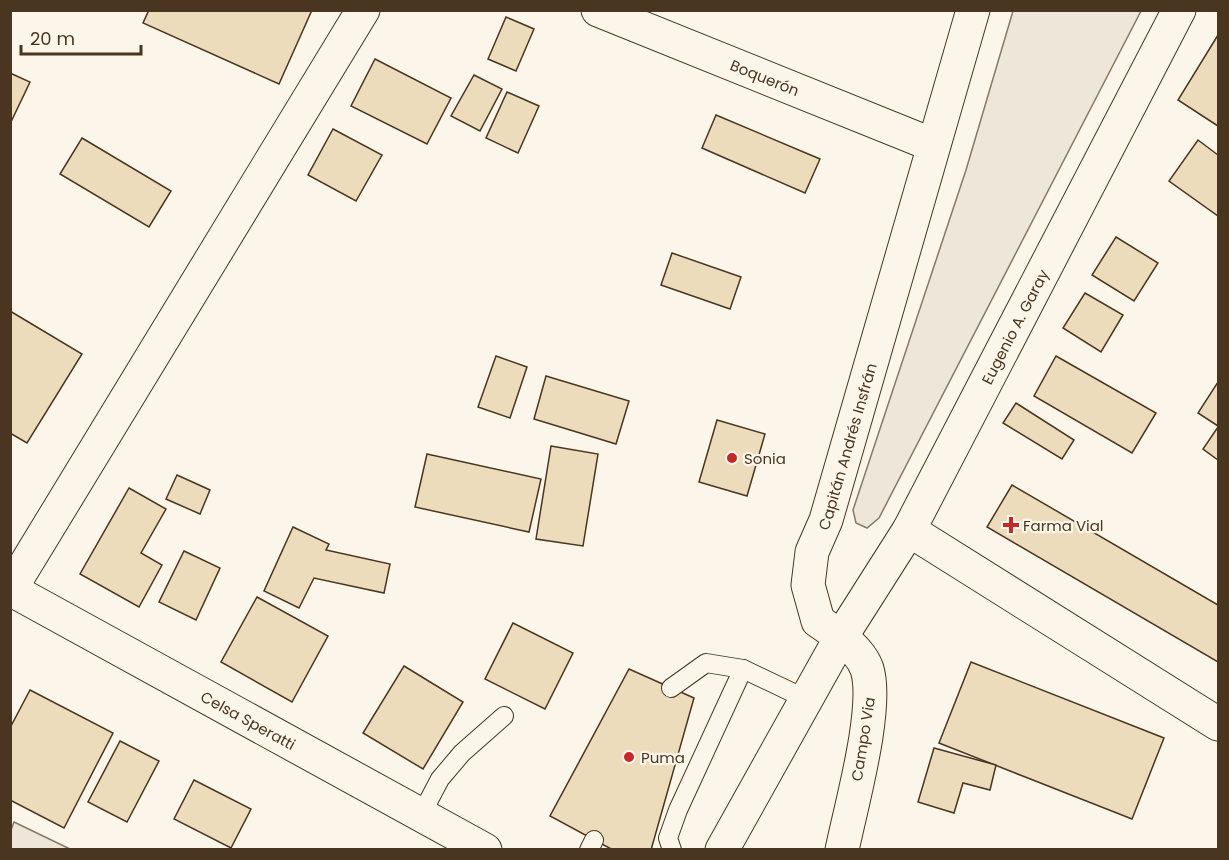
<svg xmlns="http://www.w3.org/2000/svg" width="1229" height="860" viewBox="0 0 1229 860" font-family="Poppins,sans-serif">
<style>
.green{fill:#ede6d9;stroke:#887966;stroke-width:1.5}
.building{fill:#ecdcbc;stroke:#4a3520;stroke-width:1.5}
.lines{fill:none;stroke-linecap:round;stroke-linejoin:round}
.service-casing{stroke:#4a3520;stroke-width:20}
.minor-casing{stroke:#4a3520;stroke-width:35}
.tertiary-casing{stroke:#4a3520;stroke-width:35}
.primary-casing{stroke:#4a3520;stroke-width:35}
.service{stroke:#fbf6e9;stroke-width:18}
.minor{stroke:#fbf6e9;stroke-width:33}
.tertiary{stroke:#fbf6e9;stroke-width:33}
.primary{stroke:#fbf6e9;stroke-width:33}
.poi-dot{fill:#c62828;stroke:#fbf6e9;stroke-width:2}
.labels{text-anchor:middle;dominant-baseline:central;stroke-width:4.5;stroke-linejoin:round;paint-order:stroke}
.street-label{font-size:15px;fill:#4a3520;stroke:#fbf6e9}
.poi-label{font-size:15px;fill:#4a3520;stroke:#fbf6e9;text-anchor:start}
</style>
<rect width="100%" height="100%" fill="#fbf6e9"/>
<g class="green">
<polygon points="1013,11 1141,11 879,518 867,528 856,523 853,510 966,170"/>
<polygon points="14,822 70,849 11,849 11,830"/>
</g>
<g class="building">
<polygon points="149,10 312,10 279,84 143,23"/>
<polygon points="506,17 534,29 516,71 488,59"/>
<polygon points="1218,35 1218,126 1178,100"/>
<polygon points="375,59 451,98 427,144 351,106"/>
<polygon points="10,73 30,82 10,124"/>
<polygon points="474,75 502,89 480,131 451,116"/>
<polygon points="507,92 539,106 518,153 486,138"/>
<polygon points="716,115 820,159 805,193 702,148"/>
<polygon points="333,129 382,155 356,201 308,175"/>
<polygon points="82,138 171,191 149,227 60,174"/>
<polygon points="1198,140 1218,155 1218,216 1169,181"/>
<polygon points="1116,237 1158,263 1134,301 1092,275"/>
<polygon points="672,253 741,277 730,309 661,285"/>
<polygon points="1085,293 1123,315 1101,352 1063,328"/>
<polygon points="10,311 82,354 27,443 10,433"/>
<polygon points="496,356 527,367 510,418 478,407"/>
<polygon points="1056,356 1156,413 1132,453 1034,396"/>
<polygon points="546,376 629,401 616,444 534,419"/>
<polygon points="1218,382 1218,426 1198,413"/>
<polygon points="1016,403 1074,440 1062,459 1003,423"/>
<polygon points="717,420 765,434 747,496 699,482"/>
<polygon points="1218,427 1218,460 1203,449"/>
<polygon points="551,446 598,454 583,546 536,539"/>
<polygon points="427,454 541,479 529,532 415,507"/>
<polygon points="177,475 210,490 200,514 166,499"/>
<polygon points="1012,485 1218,605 1218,662 987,527"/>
<polygon points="129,488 166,509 141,553 162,565 139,607 80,574"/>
<polygon points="293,527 329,544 326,550 390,564 384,593 314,578 299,608 264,591"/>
<polygon points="184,551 220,568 196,620 159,602"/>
<polygon points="257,597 328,636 292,702 221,662"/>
<polygon points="513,623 573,653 545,709 485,679"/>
<polygon points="971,662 1164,738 1132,819 939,743"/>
<polygon points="404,666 463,702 423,769 363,733"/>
<polygon points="629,669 694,698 651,850 613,850 550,816"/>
<polygon points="30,690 113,733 64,828 10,800 10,728"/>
<polygon points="120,741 159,761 127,822 88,802"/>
<polygon points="934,748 996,765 990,790 963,783 954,813 918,802"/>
<polygon points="194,780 251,809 231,848 174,819"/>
</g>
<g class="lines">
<g class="service-casing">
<g id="service">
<polyline points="671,688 706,663 743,669 806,699"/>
<polyline points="421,815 440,779 462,753 504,716"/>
<polyline points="589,850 594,840"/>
<polyline points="672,850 668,838 678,810 743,669"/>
</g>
</g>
<g class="minor-casing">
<g id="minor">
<path id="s1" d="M598,10L933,145"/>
<polyline points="909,530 1218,724"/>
<path id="s2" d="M10,589L485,850"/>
<polyline points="10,590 363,10"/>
</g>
</g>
<g class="tertiary-casing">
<path id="tertiary" d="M841,637C851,646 862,655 867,669C879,708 851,806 842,850"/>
</g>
<g class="primary-casing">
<g id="primary">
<path id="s3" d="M841,637L818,621L808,585L812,552L826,520L973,10"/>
<path id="s4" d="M722,850L841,637L909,530L1179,10"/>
</g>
</g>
<use href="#service" class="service"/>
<use href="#minor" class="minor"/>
<use href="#tertiary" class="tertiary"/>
<use href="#primary" class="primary"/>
</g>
<g class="poi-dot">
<circle cx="732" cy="458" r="6"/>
<path d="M1008 516h6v6h6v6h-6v6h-6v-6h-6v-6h6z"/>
<circle cx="629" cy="757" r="6"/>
</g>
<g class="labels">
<g class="street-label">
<text stroke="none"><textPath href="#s1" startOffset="180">Boquerón</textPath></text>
<text stroke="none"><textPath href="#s4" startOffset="600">Eugenio A. Garay</textPath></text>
<text stroke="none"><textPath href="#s3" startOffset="210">Capitán Andrés Insfrán</textPath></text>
<text stroke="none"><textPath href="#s2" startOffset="272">Celsa Speratti</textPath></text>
<text transform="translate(863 739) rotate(-81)">Campo Via</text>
</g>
<g class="poi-label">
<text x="744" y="458">Sonia</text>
<text x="1023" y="525">Farma Vial</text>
<text x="641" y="757">Puma</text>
</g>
</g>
<rect width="1229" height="860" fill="none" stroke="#4a3520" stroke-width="24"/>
<path d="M21 45v9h120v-9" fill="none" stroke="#4a3520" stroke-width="3"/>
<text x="30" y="45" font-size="18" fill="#4a3520" stroke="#fbf6e9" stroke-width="4.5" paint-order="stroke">20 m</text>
</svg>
